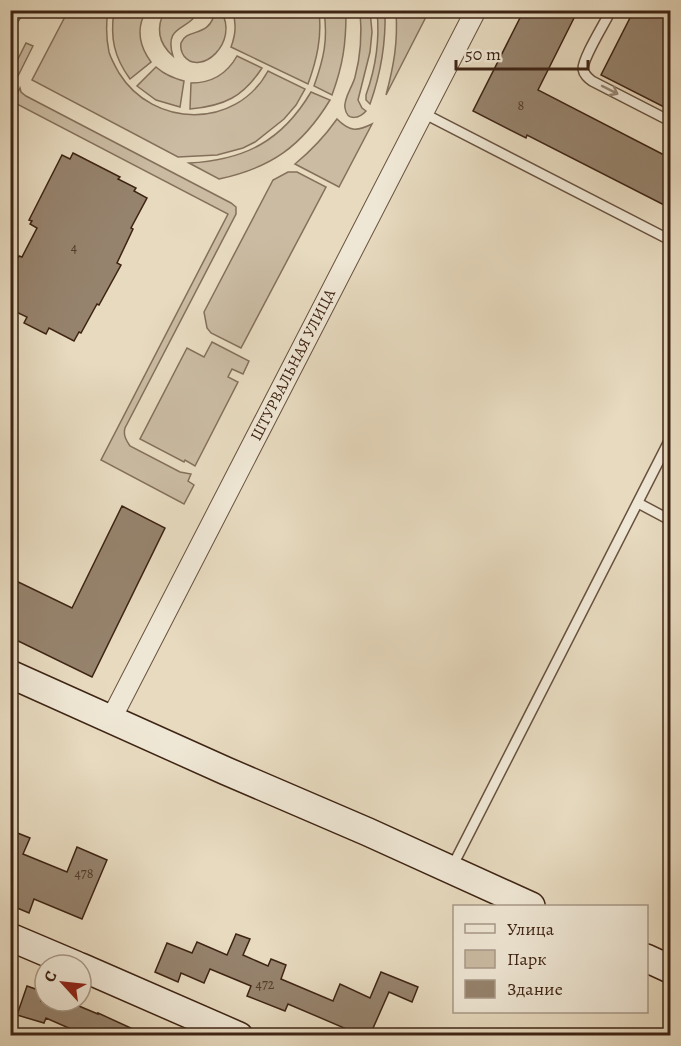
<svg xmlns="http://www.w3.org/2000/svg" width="681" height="1046" viewBox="0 0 681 1046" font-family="Alegreya,serif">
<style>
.green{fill:#cabba2;stroke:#84705b;stroke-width:1.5}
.building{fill:#96836d;stroke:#3e2414;stroke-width:1.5}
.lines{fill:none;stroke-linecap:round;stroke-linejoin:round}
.lane-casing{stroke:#68523f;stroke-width:12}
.street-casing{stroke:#68523f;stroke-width:22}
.secondary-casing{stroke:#3e2414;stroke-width:30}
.lane{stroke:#efe7d5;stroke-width:9}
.street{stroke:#efe7d5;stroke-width:20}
.secondary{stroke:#efe7d5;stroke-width:27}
.oneway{stroke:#968674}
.labels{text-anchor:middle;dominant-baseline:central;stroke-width:4.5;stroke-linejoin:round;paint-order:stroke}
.number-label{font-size:14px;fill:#543c2a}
.street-label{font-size:16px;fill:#3e2414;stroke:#efe7d5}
</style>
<rect width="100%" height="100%" fill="#e7dabf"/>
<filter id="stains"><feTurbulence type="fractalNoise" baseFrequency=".00333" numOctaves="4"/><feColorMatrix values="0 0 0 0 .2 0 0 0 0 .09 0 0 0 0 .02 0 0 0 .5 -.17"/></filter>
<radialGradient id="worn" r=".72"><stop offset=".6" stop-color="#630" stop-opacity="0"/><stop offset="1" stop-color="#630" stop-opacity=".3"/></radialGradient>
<g class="green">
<path d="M108,10C106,24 106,38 109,52C111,59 115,66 119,73C153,128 236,130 268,71L305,89L296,105L284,119L255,142L243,148L217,155L178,157L32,80L68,11Z"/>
<path d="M165,10L198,11C190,31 163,24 173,56C158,43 156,27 165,10Z"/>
<path d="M114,11H134L144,15C136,32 140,47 151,62L130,79C114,57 110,38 114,11Z"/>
<path d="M215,11H221C240,43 200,77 184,56C182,53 180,48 181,43C187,27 210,39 215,11Z"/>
<path d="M232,11H319C322,37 317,59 308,84L231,47C236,34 237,23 232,11Z"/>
<path d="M324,11H346V13C346,44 343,65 332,95L314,86C324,58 328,40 324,11Z"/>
<path d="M360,11H370L372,32L370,52L358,100L362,108L366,111C360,118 347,122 345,108C343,99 353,86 355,77C361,55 362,33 360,11Z"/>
<path d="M377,11H385C386,44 381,73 370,104L366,100V95C376,67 380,40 377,11Z"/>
<path d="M396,11H429L386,95C394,65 398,42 396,11Z"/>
<polygon points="26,43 33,46 11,90 11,73"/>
<path d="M237,56L262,68C243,97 224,106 190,109L191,83C212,83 227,74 237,56Z"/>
<path d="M156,67C165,75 173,78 184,81L180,107L156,100L137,86Z"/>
<path d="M20,88L21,92L26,96L231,203L236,207V214L125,428C123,435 126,440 130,446L180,472L191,474L188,481L194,485L184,504L101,460L228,214L13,102Z"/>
<path d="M311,92L330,100C302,146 271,168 219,179L189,163C245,160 282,141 311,92Z"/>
<path d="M337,119C349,131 356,132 372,124L339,187L295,164C312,150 325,136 337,119Z"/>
<polygon points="288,172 297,172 326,187 241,348 211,333 207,328 204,312 273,180"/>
<polygon points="212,342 249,361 243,374 232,369 228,377 238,382 195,466 185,460 184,462 140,439 187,348 204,357"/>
</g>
<g class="building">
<polygon points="524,10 578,10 538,90 670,158 670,208 527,135 526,138 473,111"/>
<polygon points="634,10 670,10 670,110 601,75"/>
<polygon points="73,153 120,177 118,179 136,188 134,191 147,198 131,228 133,229 117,263 121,265 99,305 97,304 81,333 79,332 74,341 49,328 46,334 24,323 27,317 10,309 10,273 19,256 22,257 37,228 30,224 32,221 29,220 62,155 70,159"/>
<polygon points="122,506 165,528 92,677 10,637 10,578 72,608"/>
<polygon points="10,830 30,838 23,854 67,872 77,847 107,860 82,919 34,899 29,913 10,905"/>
<polygon points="236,934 250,939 243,955 268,966 271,959 286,965 281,979 333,1001 340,984 370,998 381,972 418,987 412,1002 389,992 370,1035 346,1035 349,1030 288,1004 285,1011 247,996 251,986 210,969 204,983 181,973 178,982 155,972 167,943 192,953 197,942 227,955"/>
<polygon points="27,986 44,992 41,1001 67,1001 98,1014 98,1013 146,1035 92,1035 81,1031 80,1033 46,1018 44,1023 17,1015"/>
</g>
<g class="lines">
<g class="lane-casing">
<g id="lane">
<path d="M611,10C605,23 583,57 583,69C584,75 588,78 592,81L670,121"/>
<polyline points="423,113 670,240"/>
<polyline points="638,503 670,520"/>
<polyline points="452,867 670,439"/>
</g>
</g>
<g class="street-casing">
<g id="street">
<polyline points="10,15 13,10"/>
<polyline points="111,719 476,10"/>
</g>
</g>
<g class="secondary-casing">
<g id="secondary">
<polyline points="10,674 226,771 368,832 531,906"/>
<polyline points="10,937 76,965"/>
<polyline points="646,958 670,969"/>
<polyline points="81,967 239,1036"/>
</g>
</g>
<use href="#lane" class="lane"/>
<use href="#street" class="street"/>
<use href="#secondary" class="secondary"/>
</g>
<defs><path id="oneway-shaft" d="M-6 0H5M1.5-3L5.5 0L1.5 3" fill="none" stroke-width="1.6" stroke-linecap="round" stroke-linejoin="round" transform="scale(1.5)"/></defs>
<use class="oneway" href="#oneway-shaft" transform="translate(610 90) rotate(27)"/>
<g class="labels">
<g class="number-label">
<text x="521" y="105">8</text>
<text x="74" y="247">4</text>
<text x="84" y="873">478</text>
<text x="265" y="984">472</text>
</g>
<g class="street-label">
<text transform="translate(293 365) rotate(-63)">ШТУРВАЛЬНАЯ УЛИЦА</text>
</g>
</g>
<rect width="681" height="1046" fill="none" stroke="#e7dabf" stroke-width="36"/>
<rect x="12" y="12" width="657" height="1022" fill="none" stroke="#3e2414" stroke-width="3"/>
<rect x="18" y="18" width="645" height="1010" fill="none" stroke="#3e2414" stroke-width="1.5"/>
<rect x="453" y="905" width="195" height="108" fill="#efe7d5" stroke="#a89988" stroke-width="1.5"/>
<rect x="465" y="924" width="30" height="9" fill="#efe7d5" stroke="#a89988" stroke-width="1.5"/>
<text x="507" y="935" font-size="18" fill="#3e2414">Улица</text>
<rect x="465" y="950" width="30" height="18" fill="#cabba2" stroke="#a89988" stroke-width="1.5"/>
<text x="507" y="965" font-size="18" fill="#3e2414">Парк</text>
<rect x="465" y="980" width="30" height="18" fill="#96836d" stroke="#a89988" stroke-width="1.5"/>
<text x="507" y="995" font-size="18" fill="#3e2414">Здание</text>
<g transform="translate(63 983) rotate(297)"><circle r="28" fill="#efe7d5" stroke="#a89988" stroke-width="1.5"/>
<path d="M0-4.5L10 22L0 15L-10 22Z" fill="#8f2418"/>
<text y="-9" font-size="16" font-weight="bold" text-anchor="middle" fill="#3e2414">С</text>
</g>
<path d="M456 60v9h132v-9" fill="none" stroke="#3e2414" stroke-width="3"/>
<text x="465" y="60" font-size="18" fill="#3e2414" stroke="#efe7d5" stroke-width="4.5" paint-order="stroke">50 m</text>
<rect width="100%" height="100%" filter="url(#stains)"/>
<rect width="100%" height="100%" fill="url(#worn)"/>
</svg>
